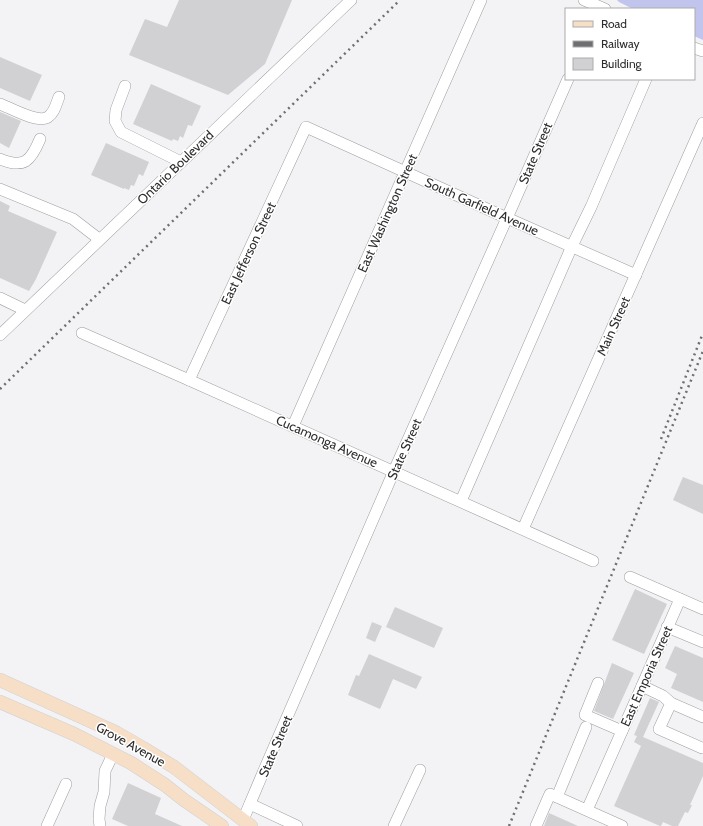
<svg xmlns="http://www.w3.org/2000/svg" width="703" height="826" viewBox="0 0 703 826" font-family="Cabin,sans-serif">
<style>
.green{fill:#c1c5ed}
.building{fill:#d1d0d3}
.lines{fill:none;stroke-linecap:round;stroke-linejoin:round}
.minor-casing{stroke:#9d9ea0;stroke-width:12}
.major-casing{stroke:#d1d1d1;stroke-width:14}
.minor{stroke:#fff;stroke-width:11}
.major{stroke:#f7dfc7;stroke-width:13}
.rail{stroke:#6f6f71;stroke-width:2.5;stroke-dasharray:2 4;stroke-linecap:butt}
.labels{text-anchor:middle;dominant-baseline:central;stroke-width:3;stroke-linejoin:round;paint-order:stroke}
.street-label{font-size:13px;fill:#2e2e2f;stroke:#fff}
</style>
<rect width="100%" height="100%" fill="#f3f3f6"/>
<polygon class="green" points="617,0 703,0 703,40 694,36 694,9 633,9 619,2"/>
<g class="building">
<polygon points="179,0 292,0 265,64 228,95 129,55 145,19 167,27"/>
<polygon points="0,57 42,75 30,101 0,88"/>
<polygon points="151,84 201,106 192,126 188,125 183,138 180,136 178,141 173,139 172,141 133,124"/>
<polygon points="0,112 21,121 9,148 0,143"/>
<polygon points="106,143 149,162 143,176 139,174 134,186 131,185 129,190 124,188 124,189 91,175"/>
<polygon points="0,201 10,206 8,211 57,232 36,279 29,291 0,278"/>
<polygon points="683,477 703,485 703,514 673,500"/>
<polygon points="635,589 667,604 644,654 612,640"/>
<polygon points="395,607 443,628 434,648 386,627"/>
<polygon points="372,622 382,626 375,642 366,638"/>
<polygon points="675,646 703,658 703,702 671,688 677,674 665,668"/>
<polygon points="369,654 422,677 416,689 393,679 380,709 348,695 356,675 359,676"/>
<polygon points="612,663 634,673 613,719 594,711"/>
<polygon points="650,698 659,702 643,737 703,763 703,776 690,805 692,805 688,813 685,812 678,826 672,826 663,822 661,826 660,826 614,806 641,746 634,742 637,736 634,735"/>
<polygon points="128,783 161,798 155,814 182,826 128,826 112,819"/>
<polygon points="549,813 578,826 544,826"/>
</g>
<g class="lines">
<g class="minor-casing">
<g id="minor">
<polyline points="584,0 605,9"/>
<polyline points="694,48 703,51"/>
<polyline points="125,86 116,110 115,121 121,132 181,162"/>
<path d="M0,104C11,108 38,124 48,117C55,112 56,104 59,97"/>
<path d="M0,159C24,169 31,161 40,139"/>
<polyline points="0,189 73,219 99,239"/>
<polyline points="0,298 25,310"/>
<polyline points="82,333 189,380 593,561"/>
<polyline points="0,335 351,0"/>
<polyline points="189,380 306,127 507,218 636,275"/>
<polyline points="293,426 481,0"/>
<polyline points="461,501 572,246 591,207 646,79"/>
<polyline points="523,529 703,123"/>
<polyline points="630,577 703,609"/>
<polyline points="667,627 703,642"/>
<polyline points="598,683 585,715 622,731"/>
<polyline points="642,686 663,696 671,703 703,717"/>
<polyline points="671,703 659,729 702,748"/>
<polyline points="586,727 557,797 622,826"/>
<polyline points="250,804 297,826"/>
<polyline points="587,810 642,686 680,599"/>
<polyline points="243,820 265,768 394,471 507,218 568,79"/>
<polyline points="47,826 66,784"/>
<polyline points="100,826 99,819 100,806 104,792 105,771 113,754"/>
<polyline points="394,826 420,770"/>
<polyline points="536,826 550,794 557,797"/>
</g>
</g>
<g class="major-casing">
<g id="major">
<polyline points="0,680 117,733 143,748 174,767 251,826"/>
<polyline points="0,702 74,734 131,763 165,785 184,800 222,826"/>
</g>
</g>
<use href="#minor" class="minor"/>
<use href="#major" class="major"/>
<g class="rail">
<polyline points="0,389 400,0"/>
<polyline points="661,439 703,333"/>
<polyline points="509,826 703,351"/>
</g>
</g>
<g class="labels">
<g class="street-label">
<text transform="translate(535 153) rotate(-67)">State Street</text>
<text transform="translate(175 167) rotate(-44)">Ontario Boulevard</text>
<text transform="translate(482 206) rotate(24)">South Garfield Avenue</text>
<text transform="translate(387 213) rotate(-66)">East Washington Street</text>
<text transform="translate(248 253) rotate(-65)">East Jefferson Street</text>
<text transform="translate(613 326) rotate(-66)">Main Street</text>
<text transform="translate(327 441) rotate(24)">Cucamonga Avenue</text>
<text transform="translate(404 449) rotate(-66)">State Street</text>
<text transform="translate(646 676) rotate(-66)">East Emporia Street</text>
<text transform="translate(131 744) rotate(29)">Grove Avenue</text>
<text transform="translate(275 746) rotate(-67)">State Street</text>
</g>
</g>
<rect x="565" y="8" width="130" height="72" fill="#ffffff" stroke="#ababac"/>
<rect x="573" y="21" width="20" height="6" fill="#f7dfc7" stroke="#ababac"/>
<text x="601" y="28" font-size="12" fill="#2e2e2f">Road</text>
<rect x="573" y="41" width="20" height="6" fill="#6f6f71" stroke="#ababac"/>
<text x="601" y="48" font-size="12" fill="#2e2e2f">Railway</text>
<rect x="573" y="58" width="20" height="12" fill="#d1d0d3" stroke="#ababac"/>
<text x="601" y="68" font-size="12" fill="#2e2e2f">Building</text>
</svg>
